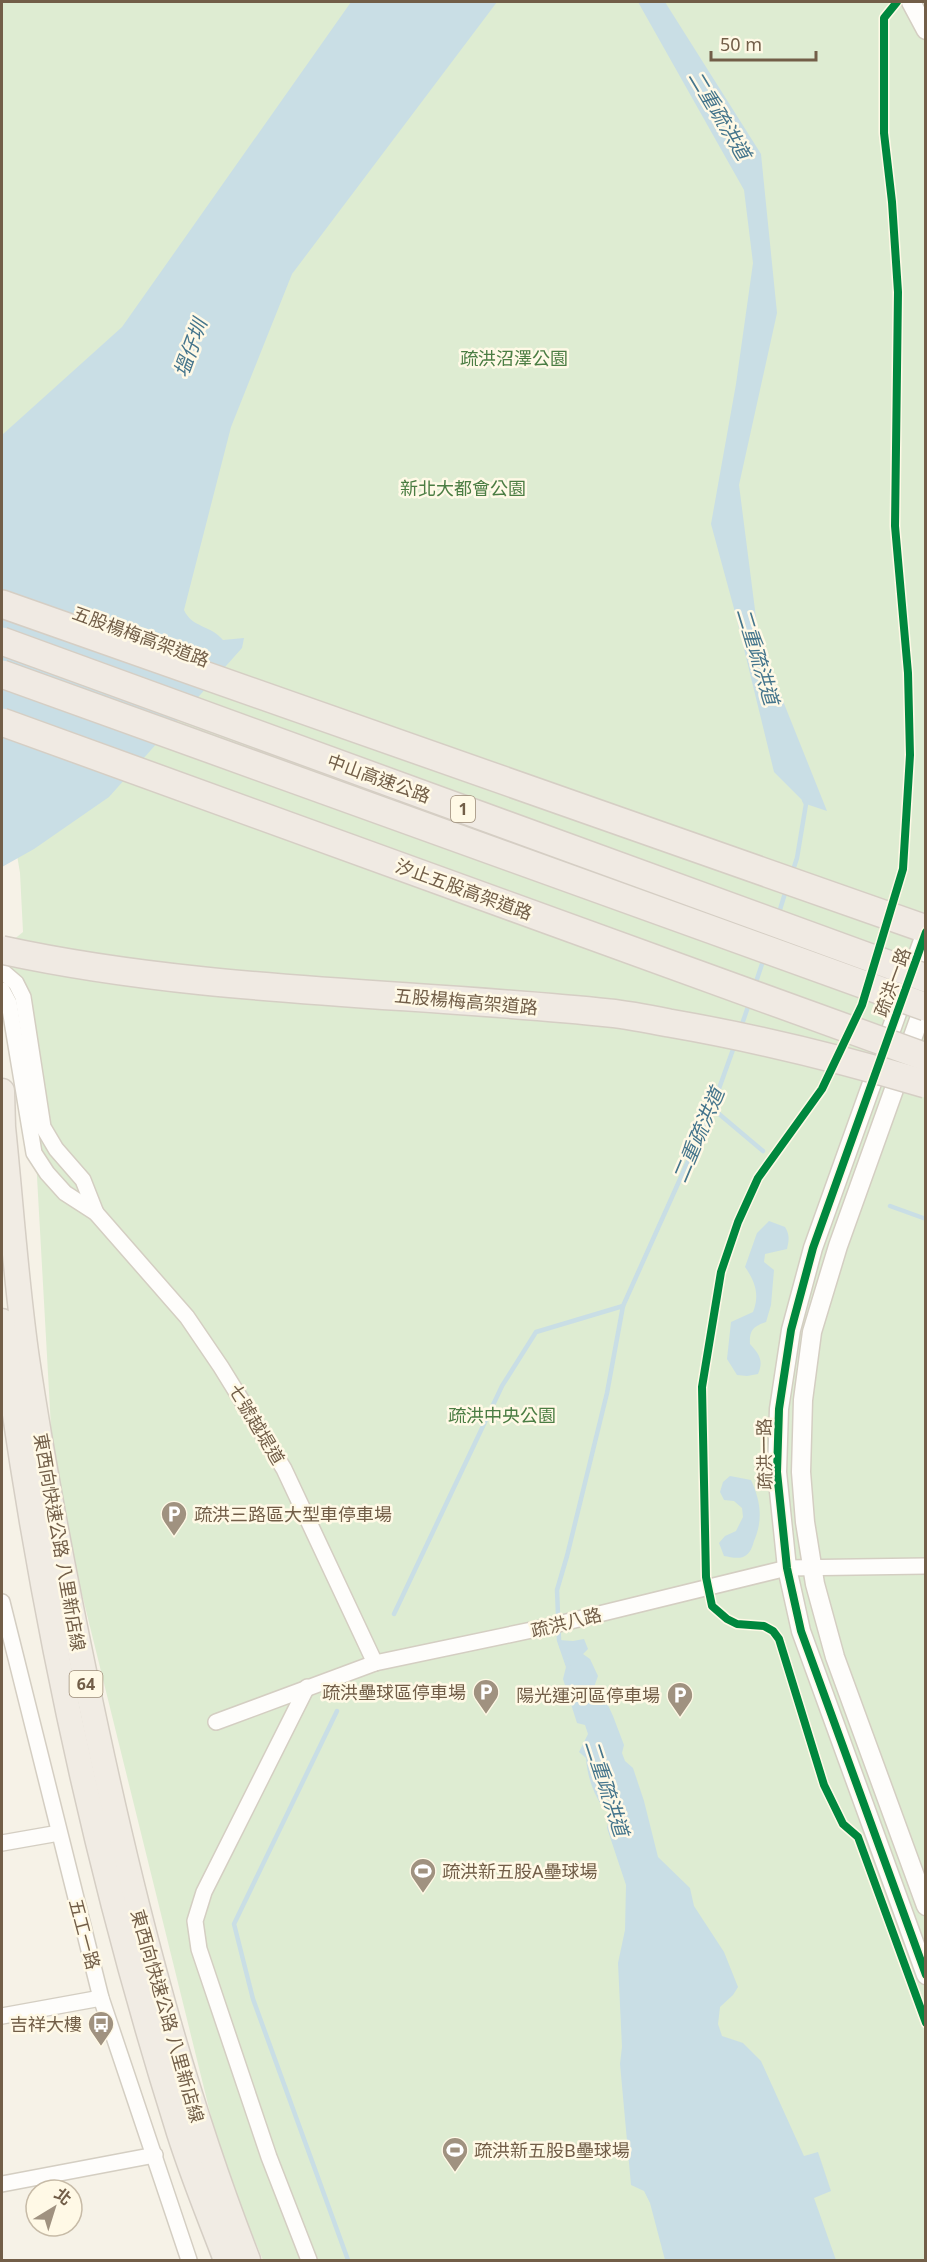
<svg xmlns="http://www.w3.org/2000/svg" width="927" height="2262" viewBox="0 0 927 2262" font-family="'Noto Sans','Noto Sans TC',sans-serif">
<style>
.green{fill:#deecd2}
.water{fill:#c9dee5}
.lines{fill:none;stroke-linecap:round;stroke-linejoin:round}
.stream{stroke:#c9dee5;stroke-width:4.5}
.minor-casing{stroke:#d4cec2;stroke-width:18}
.tertiary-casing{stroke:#d4cec2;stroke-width:21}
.trunk-casing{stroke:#d5cec4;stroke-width:27}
.motorway-casing{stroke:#d5cec4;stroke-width:30}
.minor{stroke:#fefdfb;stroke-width:15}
.tertiary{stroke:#fefdfb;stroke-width:18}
.trunk{stroke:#f1ece4;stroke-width:24}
.motorway{stroke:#f0eae3;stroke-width:27}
.motorway-bridge-casing{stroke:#d5cec4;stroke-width:30;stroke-linecap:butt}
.motorway-bridge{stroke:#f0eae3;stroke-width:27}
.cycleway-casing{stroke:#fff9e6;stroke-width:11}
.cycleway{stroke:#00873e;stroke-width:8}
.labels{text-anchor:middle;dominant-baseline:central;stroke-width:5;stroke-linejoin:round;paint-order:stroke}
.shield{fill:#fff9e6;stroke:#9c8c77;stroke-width:1.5}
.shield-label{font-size:16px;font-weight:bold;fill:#725e48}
.park-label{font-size:18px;fill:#4b7d43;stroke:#fff9e6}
.street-label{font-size:18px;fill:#725e48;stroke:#fff9e6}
.poi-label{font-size:18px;fill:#725e48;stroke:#fff9e6;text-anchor:start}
.water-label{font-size:20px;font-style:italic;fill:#45758c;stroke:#fff9e6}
</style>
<rect width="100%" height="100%" fill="#f6f2e7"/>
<polygon class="green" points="2,2 925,2 925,2260 263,2260 223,2165 54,1481 35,1141 7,945 23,932 20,873 2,765"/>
<g class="water">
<path d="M351,2H497L292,274L231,427L184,610C192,628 211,625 223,640L244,638L242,648L109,797L34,849L2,867V435L122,327Z"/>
<polygon points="638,2 665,2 761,154 777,313 739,485 759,641 827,811 806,804 774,772 736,616 711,524 736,384 753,263 744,190"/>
<path d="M769,1221L785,1227C790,1235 789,1240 787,1249L765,1254L764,1262L774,1270L771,1305L766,1322C753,1326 749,1331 750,1344C759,1354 764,1360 758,1374L747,1376L737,1375L727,1359L731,1322L753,1312C760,1295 755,1281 745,1267L757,1233Z"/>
<path d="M730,1476L751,1480C761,1502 763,1520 754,1541C752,1548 750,1554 743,1557C737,1559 730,1557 724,1556L719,1543L725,1536L736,1531L743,1517L742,1508L734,1501L724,1500L720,1492L723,1482Z"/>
<path d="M584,1639L588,1649L583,1654L590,1659L598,1676L594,1687L601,1699L607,1703L613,1716L624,1745L622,1753L625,1761L633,1768L644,1801L658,1857L690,1888L694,1906L724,1952L738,1987L733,1995L720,2007L718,2024L722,2036L743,2043L761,2061L804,2156L818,2152L831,2191L814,2198L836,2260H665L650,2203L644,2191L631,2185L620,2064L622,2047L618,1963L625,1930L626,1885L607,1828L610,1814C595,1802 587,1776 586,1758L579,1752L588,1734L585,1725L577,1723L563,1679L568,1659L559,1647V1640L573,1641Z"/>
</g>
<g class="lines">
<g class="stream">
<polyline points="792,873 797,858 806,804 804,800"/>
<polyline points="778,916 786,890"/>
<polyline points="755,985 764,958"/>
<polyline points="741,1027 750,1001"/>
<polyline points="712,1108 763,1151"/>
<polyline points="890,1206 926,1219"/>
<polyline points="394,1614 502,1386 536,1332 623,1306"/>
<polyline points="569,1669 559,1640 557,1590 567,1556 607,1393 623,1306 712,1108 735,1044"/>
<polyline points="337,1711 234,1924 253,1999 348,2260"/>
</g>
<g class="minor-casing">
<g id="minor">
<polyline points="2,971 16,983 23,997 43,1127 56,1149 83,1180 96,1213"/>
<polyline points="2,990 9,1003 34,1153 47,1173 65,1193 96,1213 187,1317 221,1367 284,1469 375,1663"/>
<polyline points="2,1602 101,1998 189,2260"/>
<polyline points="307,1687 204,1892 195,1921 199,1949 269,2157 309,2260"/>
<polyline points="216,1722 375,1663 546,1627 787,1568 926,1566"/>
<polyline points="2,1843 59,1833"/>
<polyline points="2,2016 101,1998"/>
<polyline points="2,2184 155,2155"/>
</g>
</g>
<g class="tertiary-casing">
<g id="tertiary">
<polyline points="911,2 926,30"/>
<polyline points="926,932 813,1248 791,1330 779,1409 777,1472 787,1568 801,1631 926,1975"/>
<polyline points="926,1000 838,1246 812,1332 803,1400 801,1472 805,1522 815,1584 835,1657 926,1906"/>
</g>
</g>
<g class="trunk-casing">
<g id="trunk">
<path d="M2,1091L3,1127C11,1204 16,1283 27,1359C43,1467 64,1575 86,1681C127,1878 175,2073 248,2260"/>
<path d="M2,1321C37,1593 94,1862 176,2123C190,2170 209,2215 226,2260"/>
</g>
</g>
<g class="motorway-casing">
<polyline id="motorway" points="2,604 926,929"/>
</g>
<use href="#minor" class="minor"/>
<use href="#tertiary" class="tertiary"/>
<use href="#trunk" class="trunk"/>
<use href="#motorway" class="motorway"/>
<g class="motorway-bridge-casing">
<g id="motorway-bridge">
<polyline points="2,641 926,978"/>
<polyline points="2,674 926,1007"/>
<polyline points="2,722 926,1057"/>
<path d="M2,950C199,993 408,992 609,1013C629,1015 649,1019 669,1023C756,1038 841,1059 926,1084"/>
</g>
</g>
<use href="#motorway-bridge" class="motorway-bridge"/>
<g class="cycleway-casing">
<g id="cycleway">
<polyline points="897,2 884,18 884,133 892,202 898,292 895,526 908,673 910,755 903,869 862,1005 822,1089 758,1178 738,1222 721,1272 702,1387 706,1577 712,1606 727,1619 737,1624 764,1626 773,1631 779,1639 824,1785 843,1824 858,1837 926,2023"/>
<polyline points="926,932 813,1248 791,1330 779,1409 777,1472 787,1568 801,1631 926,1975"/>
</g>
</g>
<use href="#cycleway" class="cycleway"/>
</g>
<defs>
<g id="parking-pin" transform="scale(1.35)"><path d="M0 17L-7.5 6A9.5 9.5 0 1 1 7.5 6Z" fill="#a09280" stroke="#fff9e6"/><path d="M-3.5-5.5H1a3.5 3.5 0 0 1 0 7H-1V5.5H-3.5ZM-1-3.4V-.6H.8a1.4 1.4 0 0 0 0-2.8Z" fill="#fff"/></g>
<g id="stadium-pin" transform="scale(1.35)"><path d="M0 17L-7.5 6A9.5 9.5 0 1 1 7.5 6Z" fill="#a09280" stroke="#fff9e6"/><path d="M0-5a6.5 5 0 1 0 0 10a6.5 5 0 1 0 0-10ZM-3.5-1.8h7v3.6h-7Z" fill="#fff"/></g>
<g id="bus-pin" transform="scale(1.35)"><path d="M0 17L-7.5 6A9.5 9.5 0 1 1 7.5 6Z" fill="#a09280" stroke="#fff9e6"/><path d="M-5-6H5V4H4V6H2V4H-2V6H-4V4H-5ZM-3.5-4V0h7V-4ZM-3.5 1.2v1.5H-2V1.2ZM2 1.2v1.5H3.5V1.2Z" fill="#fff"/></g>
</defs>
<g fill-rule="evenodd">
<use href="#parking-pin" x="174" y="1514"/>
<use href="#parking-pin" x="486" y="1692"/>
<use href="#parking-pin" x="680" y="1695"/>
<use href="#stadium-pin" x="423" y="1871"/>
<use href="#bus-pin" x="101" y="2024"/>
<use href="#stadium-pin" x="455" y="2150"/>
</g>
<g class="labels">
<g class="shield">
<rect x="451" y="796" width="24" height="26" rx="4.5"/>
<rect x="69.5" y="1671" width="33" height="26" rx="4.5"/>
</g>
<g class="shield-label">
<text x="463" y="809">1</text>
<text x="86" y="1684">64</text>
</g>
<g class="park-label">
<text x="514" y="358">疏洪沼澤公園</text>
<text x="463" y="488">新北大都會公園</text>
<text x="502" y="1415">疏洪中央公園</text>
</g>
<g class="street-label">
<text transform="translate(141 636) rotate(20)">五股楊梅高架道路</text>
<text transform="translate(379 778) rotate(20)">中山高速公路</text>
<text transform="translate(464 889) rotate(20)">汐止五股高架道路</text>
<text transform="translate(892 982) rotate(-70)">疏洪一路</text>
<text transform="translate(466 1001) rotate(5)">五股楊梅高架道路</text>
<text transform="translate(257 1424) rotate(59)">七號越堤道</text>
<text transform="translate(764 1454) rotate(-91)">疏洪一路</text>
<text transform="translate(60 1542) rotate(80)">東西向快速公路 八里新店線</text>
<text transform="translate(566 1622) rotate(-14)">疏洪八路</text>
<text transform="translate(85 1934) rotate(75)">五工一路</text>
<text transform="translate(168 2016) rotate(74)">東西向快速公路 八里新店線</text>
</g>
<g class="poi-label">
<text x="194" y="1514">疏洪三路區大型車停車場</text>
<text x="466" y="1692" text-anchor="end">疏洪壘球區停車場</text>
<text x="660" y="1695" text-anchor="end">陽光運河區停車場</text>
<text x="442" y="1871">疏洪新五股A壘球場</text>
<text x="82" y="2024" text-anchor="end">吉祥大樓</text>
<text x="474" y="2150">疏洪新五股B壘球場</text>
</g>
<g class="water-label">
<text transform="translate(720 115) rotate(59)">二重疏洪道</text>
<text transform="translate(190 348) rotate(-70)">塭仔圳</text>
<text transform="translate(758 656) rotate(73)">二重疏洪道</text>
<text transform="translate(698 1135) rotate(-67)">二重疏洪道</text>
<text transform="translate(607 1788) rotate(72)">二重疏洪道</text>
</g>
</g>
<rect width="927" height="2262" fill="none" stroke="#725e48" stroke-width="6"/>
<g transform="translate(54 2208) rotate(38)"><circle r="28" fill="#fff9e6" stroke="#c7bba7" stroke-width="1.5"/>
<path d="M0-4.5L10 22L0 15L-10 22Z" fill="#a09280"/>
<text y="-9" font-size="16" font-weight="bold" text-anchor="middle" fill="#725e48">北</text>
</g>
<path d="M711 51v9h105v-9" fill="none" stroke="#725e48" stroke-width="3"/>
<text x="720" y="51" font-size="18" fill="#725e48" stroke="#fff9e6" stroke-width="4.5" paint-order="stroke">50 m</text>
</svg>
